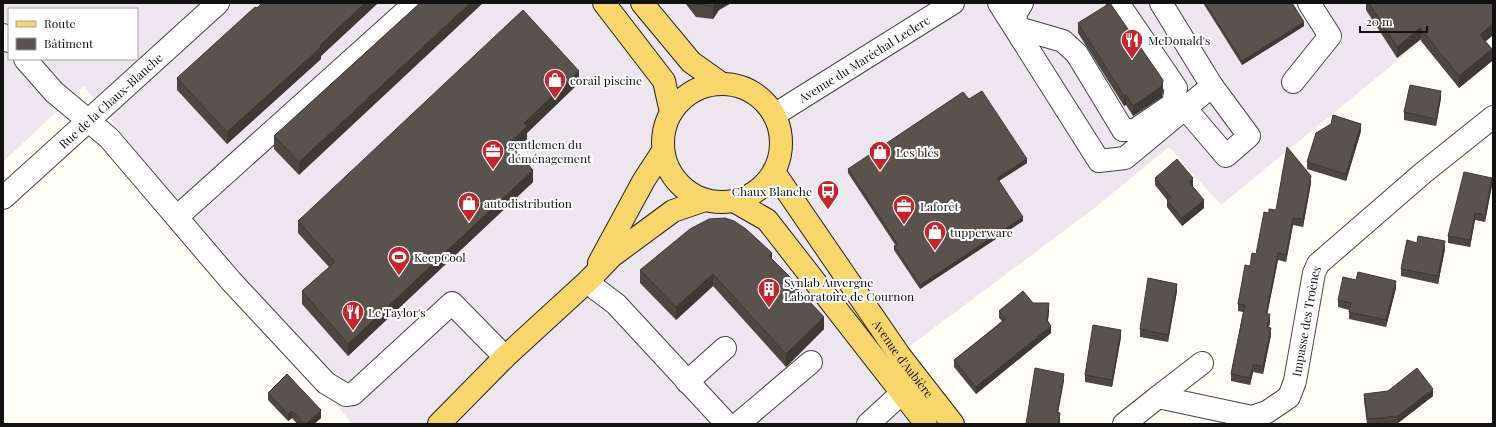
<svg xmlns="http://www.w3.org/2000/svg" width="1496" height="427" viewBox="0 0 1496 427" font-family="'Playfair Display',serif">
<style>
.industrial{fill:#eee6ef;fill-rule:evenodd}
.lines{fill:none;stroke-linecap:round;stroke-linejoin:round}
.minor-casing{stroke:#444;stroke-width:24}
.major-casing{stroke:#222;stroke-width:24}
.minor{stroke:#fff;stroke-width:22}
.major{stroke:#f9d66b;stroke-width:22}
.wall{fill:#4d4742}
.shaded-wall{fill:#3f3936}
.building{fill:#5a524d;stroke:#3f3936}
.labels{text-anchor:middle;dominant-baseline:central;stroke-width:4;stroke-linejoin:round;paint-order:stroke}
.poi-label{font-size:12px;fill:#111;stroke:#fff;text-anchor:start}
.street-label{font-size:12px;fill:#111;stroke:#fff}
</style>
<rect width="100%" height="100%" fill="#fffdf5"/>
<path class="industrial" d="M3,3H1468L1221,205L1169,147L1092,210L871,375L910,424H352L84,86L3,162ZM9,9H137V59H9Z"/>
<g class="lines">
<g class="minor-casing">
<g id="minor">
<polyline points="999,3 1099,161 1125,158 1212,86"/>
<polyline points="1022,3 1016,13 1015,27 1063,41 1077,54 1123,130 1135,130 1173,104 1176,88 1118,3"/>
<polyline points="1161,3 1212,86 1249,136 1226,156 1185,108"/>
<polyline points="3,35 9,41"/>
<polyline points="25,59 54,92 109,138 231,281 326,383 346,395 353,394 452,303 505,357"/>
<polyline points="1293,82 1330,36 1309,3"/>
<path id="s1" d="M774,115L953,3"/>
<path id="s2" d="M3,198L218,3"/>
<polyline points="177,217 415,3"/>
<polyline points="589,280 596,289 616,304 727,424"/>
<polyline points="687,382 725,348"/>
<polyline points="1158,397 1202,363"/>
<polyline points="738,424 811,362"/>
<polyline points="868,424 916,380"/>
<path id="s3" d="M1124,424L1158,397L1252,417L1267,412L1289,397L1295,381L1314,273L1318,264L1423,173L1493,117"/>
</g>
</g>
<g class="major-casing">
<g id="major">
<polyline points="604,3 664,81 671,112"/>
<polyline points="642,3 691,62 722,84"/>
<circle cx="722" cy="143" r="59"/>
<path id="s4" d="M774,172L900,356L953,424"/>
<polyline points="734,201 767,220 926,424"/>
<polyline points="599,263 644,180 663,151"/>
<polyline points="439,424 505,357 589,280 612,256 673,211 705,200"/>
</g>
</g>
<use href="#minor" class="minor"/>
<use href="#major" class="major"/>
</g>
<g class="wall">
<polygon points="262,3 378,3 321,56 321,59 227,144 177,90 177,78"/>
<polygon points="420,3 299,175 274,149 274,136"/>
<polygon points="685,3 731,3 719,10 713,19 696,17"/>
<polygon points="1203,3 1292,3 1304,26 1242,65"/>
<polygon points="1366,3 1493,3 1493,35 1485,42 1492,61 1459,88 1421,41 1421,39 1397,58 1366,10"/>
<polygon points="1078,23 1163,91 1162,97 1133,116 1126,105 1124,106 1078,33"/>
<polygon points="579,83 527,133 527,139 515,150 533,182 348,356 302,304 302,291 329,267 298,233 298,221"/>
<polygon points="1441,98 1436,126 1404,120 1404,112"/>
<polygon points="969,99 1027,163 999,181 1023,221 920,289 894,250 894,246 896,246 848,173 848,169"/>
<polygon points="1361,131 1346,181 1307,169 1307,162"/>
<polygon points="1155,178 1193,186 1192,186 1204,208 1182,226 1167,207 1167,200 1155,185"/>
<polygon points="1311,183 1303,227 1293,225 1286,262 1278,260 1267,314 1270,322 1269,327 1271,335 1263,374 1253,372 1250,385 1231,381 1231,374 1243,312 1238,311 1238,304 1250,266 1256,254 1269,213 1276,210"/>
<polygon points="1492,185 1485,222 1475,220 1470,247 1448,243 1448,236"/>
<polygon points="1445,249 1438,284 1401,276 1401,269"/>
<polygon points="772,259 795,287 824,329 786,367 713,286 676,320 640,283 640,270"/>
<polygon points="1396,288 1386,327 1349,319 1349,310 1338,307 1338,300"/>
<polygon points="1177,291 1168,342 1140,337 1140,329"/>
<polygon points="1033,303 1049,311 1048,321 1051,333 976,394 954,367 954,360 1002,321 999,318 999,311"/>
<polygon points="1121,337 1112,387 1085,382 1085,375"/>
<polygon points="268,393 321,418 314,424 297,424 292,418 288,421 268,400"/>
<polygon points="1364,394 1433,396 1398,423 1392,424 1367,424 1364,401"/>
</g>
<g class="shaded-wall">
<polygon points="365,3 378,3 321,56 321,59 227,144 227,132"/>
<polygon points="470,3 483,3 299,175 299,162"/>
<polygon points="716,3 731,3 719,10 713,19 713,6"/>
<polygon points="1304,22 1304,26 1242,65 1242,61"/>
<polygon points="1493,24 1493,35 1480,46 1480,35"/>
<polygon points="1421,27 1421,39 1397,58 1397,47"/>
<polygon points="1492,49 1492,61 1459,88 1459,76"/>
<polygon points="579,71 579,83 527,133 527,139 509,156 509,144 524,123"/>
<polygon points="1163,80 1163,91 1162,97 1133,116 1133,106"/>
<polygon points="1441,91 1441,98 1436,126 1436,119"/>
<polygon points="1126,95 1126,105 1124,106 1124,96"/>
<polygon points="1361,124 1361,131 1346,181 1346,174"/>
<polygon points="1027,159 1027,163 997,182 997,178"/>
<polygon points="533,170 533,182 348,356 348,344"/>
<polygon points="1311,176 1311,183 1303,227 1303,219"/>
<polygon points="1193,178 1193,186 1189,189 1189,182"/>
<polygon points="1492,178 1492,185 1485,222 1485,215"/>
<polygon points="1204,200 1204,208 1182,226 1182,218"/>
<polygon points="1475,213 1475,220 1470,247 1470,240"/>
<polygon points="1023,217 1023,221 920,289 920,285"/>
<polygon points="1293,218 1293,225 1286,262 1286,255"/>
<polygon points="1445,241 1445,249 1438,284 1438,276"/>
<polygon points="772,253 772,266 769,256"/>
<polygon points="1278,253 1278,260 1266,321 1266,314"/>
<polygon points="713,274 713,286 676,320 676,307"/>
<polygon points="1396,281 1396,288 1386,327 1386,320"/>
<polygon points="1177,284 1177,291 1168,342 1168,335"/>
<polygon points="1049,303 1049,311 1047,328 1047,320"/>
<polygon points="1270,314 1270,322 1267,335 1267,327"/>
<polygon points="824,317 824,329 786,367 786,354"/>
<polygon points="1051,326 1051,333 976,394 976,387"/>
<polygon points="1271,328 1271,335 1263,374 1263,366"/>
<polygon points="1121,330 1121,337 1112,387 1112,380"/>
<polygon points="1253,365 1253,372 1250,385 1250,378"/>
<polygon points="1064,374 1064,381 1057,419 1057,412"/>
<polygon points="1433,389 1433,396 1398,423 1398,416"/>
<polygon points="321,410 321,418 314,424 306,424"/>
<polygon points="292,411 292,418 288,421 288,414"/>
<polygon points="1060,413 1060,424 1058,424"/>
</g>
<g class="building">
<polygon points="262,3 365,3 320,45 321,47 227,132 177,78 255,7 257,8"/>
<polygon points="420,3 470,3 299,162 274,136"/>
<polygon points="695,3 716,3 713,6 696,4"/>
<polygon points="1110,3 1163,80 1162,86 1133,106 1126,95 1124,96 1078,23"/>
<polygon points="1205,3 1292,3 1304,22 1242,61"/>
<polygon points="1369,3 1493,3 1493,24 1480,35 1492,49 1459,76 1421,29 1421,27 1397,47"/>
<polygon points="523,10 579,71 524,123 527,126 509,144 533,170 348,344 302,291 335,262 298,221"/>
<polygon points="1410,85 1441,91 1436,119 1404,112"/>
<polygon points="982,91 1027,159 997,178 1023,217 920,285 894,246 898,245 848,169 963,92 969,99"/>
<polygon points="1333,115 1361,124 1346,174 1307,162 1316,133 1331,124"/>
<polygon points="1287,147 1311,176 1303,219 1293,218 1286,255 1278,253 1266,314 1270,314 1267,327 1271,328 1263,366 1253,365 1250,378 1231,374 1245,305 1238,304 1245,265 1250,266 1252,253 1256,254 1264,212 1269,213 1269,209 1276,210"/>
<polygon points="1177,159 1193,178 1189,182 1204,200 1182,218 1167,200 1171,197 1155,178"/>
<polygon points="1464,172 1492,178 1485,215 1475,213 1470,240 1448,236"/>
<polygon points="725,218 734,221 746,229 772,253 769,256 795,282 794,285 824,317 786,354 713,274 676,307 640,270 690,229 709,219"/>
<polygon points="1418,236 1445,241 1438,276 1401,269 1407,240 1417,243"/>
<polygon points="1358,272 1396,281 1386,320 1349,312 1351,303 1338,300 1343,277 1356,280"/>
<polygon points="1148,278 1177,284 1168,335 1140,329"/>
<polygon points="1023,291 1033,303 1049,303 1047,320 1051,326 976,387 954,360 1006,319 999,311"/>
<polygon points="1093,325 1121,330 1112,380 1085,375"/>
<polygon points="1035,368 1064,374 1057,412 1060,413 1058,424 1026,424"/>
<polygon points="1417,368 1433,389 1398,416 1368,419 1364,394 1388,391"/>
<polygon points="287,374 321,410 306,424 305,424 292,411 288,414 268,393"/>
</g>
<defs>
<g id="restaurant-pin" transform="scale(1.15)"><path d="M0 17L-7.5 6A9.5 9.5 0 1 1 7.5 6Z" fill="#c4262e" stroke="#fff"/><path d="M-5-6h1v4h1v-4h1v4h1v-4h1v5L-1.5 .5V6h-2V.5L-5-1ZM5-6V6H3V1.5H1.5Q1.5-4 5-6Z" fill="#fff"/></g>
<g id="shop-pin" transform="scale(1.15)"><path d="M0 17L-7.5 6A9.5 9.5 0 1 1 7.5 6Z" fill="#c4262e" stroke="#fff"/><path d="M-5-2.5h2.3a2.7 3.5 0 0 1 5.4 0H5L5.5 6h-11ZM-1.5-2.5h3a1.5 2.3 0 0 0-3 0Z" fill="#fff"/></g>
<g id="office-pin" transform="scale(1.15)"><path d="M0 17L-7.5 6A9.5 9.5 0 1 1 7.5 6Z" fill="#c4262e" stroke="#fff"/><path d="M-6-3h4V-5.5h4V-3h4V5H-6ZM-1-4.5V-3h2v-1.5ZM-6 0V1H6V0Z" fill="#fff"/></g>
<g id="bus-pin" transform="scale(1.15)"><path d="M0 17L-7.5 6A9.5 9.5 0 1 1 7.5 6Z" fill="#c4262e" stroke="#fff"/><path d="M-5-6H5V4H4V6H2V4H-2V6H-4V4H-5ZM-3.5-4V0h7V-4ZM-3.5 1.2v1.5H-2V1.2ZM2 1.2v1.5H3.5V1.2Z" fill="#fff"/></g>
<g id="stadium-pin" transform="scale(1.15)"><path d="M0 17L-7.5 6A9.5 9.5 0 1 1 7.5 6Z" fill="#c4262e" stroke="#fff"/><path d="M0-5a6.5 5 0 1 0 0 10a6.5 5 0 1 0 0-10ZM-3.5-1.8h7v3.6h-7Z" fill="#fff"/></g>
<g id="building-pin" transform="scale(1.15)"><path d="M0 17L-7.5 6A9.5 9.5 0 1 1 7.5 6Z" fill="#c4262e" stroke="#fff"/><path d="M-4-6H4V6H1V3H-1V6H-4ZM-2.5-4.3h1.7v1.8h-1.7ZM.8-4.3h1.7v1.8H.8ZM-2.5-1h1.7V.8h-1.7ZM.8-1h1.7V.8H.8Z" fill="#fff"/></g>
</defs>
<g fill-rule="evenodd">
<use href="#restaurant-pin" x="1132" y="40"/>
<use href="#shop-pin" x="555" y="80"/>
<use href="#office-pin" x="493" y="151"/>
<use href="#shop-pin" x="880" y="152"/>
<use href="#bus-pin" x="828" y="191"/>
<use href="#shop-pin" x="469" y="203"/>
<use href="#office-pin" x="904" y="206"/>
<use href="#shop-pin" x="935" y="232"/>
<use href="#stadium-pin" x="399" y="257"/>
<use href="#building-pin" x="769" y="289"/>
<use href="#restaurant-pin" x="353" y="312"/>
</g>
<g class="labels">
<g class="poi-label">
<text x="1148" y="40">McDonald's</text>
<text x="570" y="80">corail piscine</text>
<text x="508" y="144">gentlemen du<tspan x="508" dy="14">déménagement</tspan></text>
<text x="896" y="152">Les blés</text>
<text x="812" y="191" text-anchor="end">Chaux Blanche</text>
<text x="484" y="203">autodistribution</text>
<text x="920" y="206">Laforêt</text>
<text x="950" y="232">tupperware</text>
<text x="414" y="257">KeepCool</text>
<text x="784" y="282">Synlab Auvergne<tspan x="784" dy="14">Laboratoire de Cournon</tspan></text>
<text x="368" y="312">Le Taylor's</text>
</g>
<g class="street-label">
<text stroke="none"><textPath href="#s1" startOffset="106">Avenue du Maréchal Leclerc</textPath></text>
<text stroke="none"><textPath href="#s2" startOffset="145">Rue de la Chaux-Blanche</textPath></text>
<text stroke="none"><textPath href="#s3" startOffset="260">Impasse des Troènes</textPath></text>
<text stroke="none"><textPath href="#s4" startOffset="227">Avenue d'Aubière</textPath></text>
</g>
</g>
<rect width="1496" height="427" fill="none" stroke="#111111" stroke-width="8"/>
<rect x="8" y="8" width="130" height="52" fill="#ffffff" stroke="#a0a0a0"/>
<rect x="16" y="21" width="20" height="6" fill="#f9d66b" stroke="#a0a0a0"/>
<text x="44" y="28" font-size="12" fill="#111111">Route</text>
<rect x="16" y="38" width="20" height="12" fill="#5a524d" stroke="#a0a0a0"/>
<text x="44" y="48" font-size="12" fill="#111111">Bâtiment</text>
<path d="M1360 26v6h67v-6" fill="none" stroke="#111111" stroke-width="2"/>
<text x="1366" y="26" font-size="12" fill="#111111" stroke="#ffffff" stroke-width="3" paint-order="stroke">20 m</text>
</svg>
